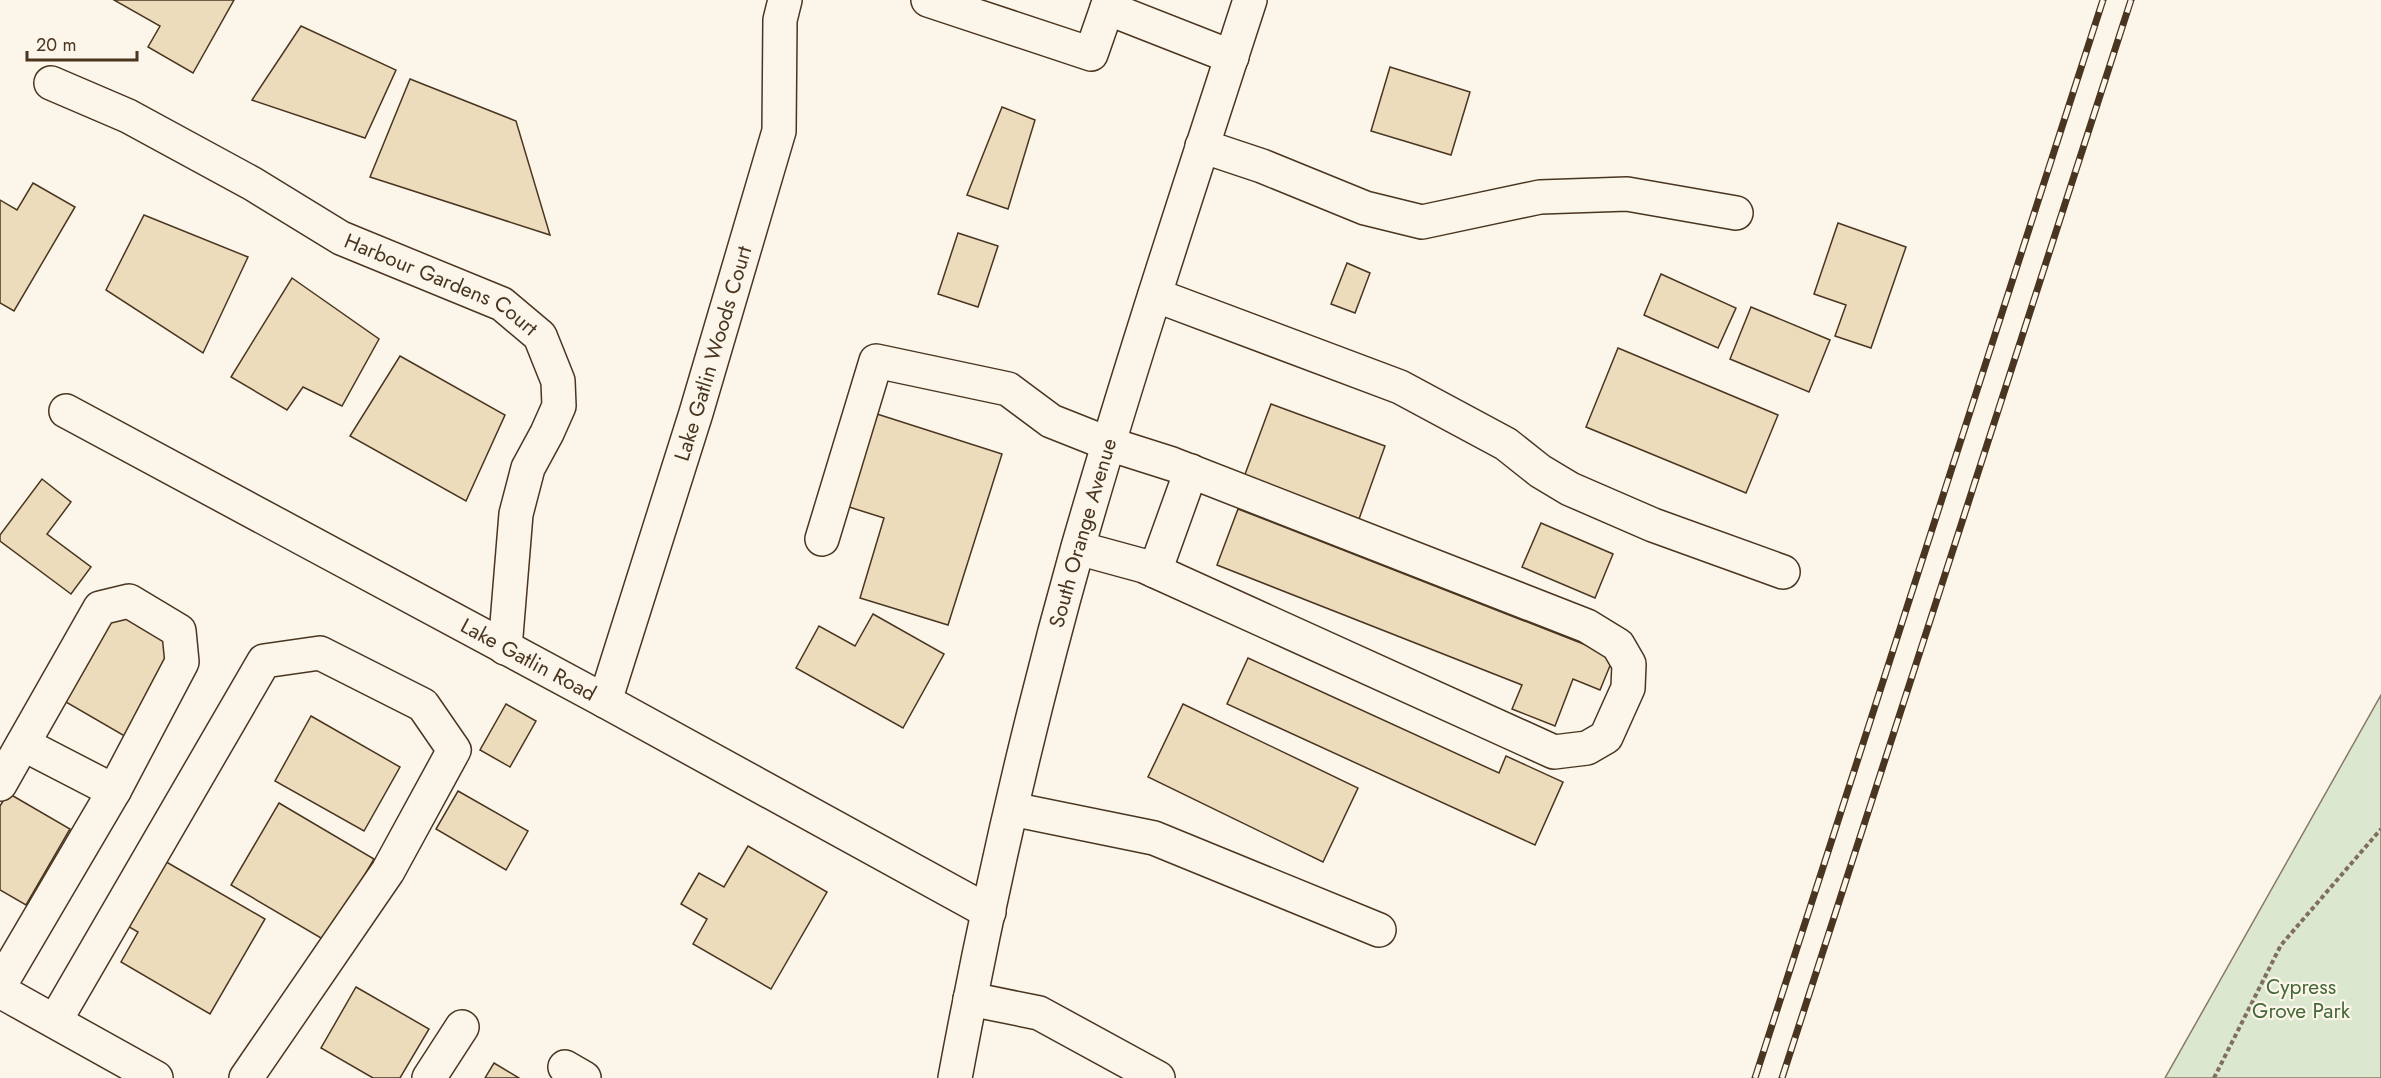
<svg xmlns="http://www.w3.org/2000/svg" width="2381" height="1078" viewBox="0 0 2381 1078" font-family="Jost,sans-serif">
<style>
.green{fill:#dce7d0;stroke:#887966;stroke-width:1.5}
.building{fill:#ecdcbc;stroke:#4a3520;stroke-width:1.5}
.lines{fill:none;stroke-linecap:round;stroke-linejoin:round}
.minor-casing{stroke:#4a3520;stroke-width:36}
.major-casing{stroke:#4a3520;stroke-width:36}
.path{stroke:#7f6f5c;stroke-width:4;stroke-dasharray:4.5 3;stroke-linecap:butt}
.minor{stroke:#fbf6e9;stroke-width:33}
.major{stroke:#fbf6e9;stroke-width:33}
.rail-casing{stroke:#4a3520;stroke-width:7}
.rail{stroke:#fbf6e9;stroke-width:4.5;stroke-dasharray:14;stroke-linecap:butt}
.labels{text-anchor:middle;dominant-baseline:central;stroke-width:4.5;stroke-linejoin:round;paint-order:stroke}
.street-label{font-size:21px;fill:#4a3520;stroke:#fbf6e9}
.park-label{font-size:21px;fill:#436837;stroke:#fbf6e9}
</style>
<rect width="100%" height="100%" fill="#fbf6e9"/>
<polygon class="green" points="2381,695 2381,1078 2165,1078"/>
<g class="building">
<polygon points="114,0 234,0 193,73 148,47 160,26"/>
<polygon points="301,26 396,70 365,138 252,100"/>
<polygon points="1390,67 1470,92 1451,155 1371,131"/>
<polygon points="410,79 516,121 550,235 370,177"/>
<polygon points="1002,107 1035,120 1008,209 967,195"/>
<polygon points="33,183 75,207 14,311 0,303 0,200 17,210"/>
<polygon points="144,215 248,257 203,353 106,290"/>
<polygon points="1838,223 1906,247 1871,348 1835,336 1846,305 1814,294"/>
<polygon points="958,233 998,246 978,307 938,294"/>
<polygon points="1347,263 1370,273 1355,313 1331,304"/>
<polygon points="1661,274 1736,308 1718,348 1644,315"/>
<polygon points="292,278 379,339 342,406 303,387 287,410 231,377"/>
<polygon points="1751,307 1830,340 1809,392 1730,359"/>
<polygon points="1618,348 1778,415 1746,493 1586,427"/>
<polygon points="400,356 505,415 466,501 350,436"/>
<polygon points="1271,404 1385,446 1359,519 1244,477"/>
<polygon points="877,414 1002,454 948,625 860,598 884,518 849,507"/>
<polygon points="42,479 71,502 47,534 91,567 71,594 0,541 0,535"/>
<polygon points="1238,509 1614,656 1600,690 1573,679 1555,726 1512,709 1522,685 1217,565"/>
<polygon points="1541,523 1613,554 1595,598 1522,567"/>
<polygon points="111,608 180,648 128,738 59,698"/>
<polygon points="873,614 944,654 903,728 796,668 819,626 855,646"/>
<polygon points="1248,658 1499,773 1506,756 1563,782 1535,845 1227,704"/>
<polygon points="506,704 536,721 510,767 480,750"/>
<polygon points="1183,704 1358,788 1323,862 1148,777"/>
<polygon points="311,716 400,767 364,831 275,781"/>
<polygon points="458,791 528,831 506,870 436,829"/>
<polygon points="8,793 70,829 26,905 0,890 0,806"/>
<polygon points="279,803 374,859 326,941 231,885"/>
<polygon points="748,846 827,892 771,989 693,944 707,919 681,904 699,873 724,887"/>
<polygon points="156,856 265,919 210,1014 121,962 138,932 119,921"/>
<polygon points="356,987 429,1029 400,1078 373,1078 321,1048"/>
<polygon points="494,1063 519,1078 485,1078"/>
</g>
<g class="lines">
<g class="minor-casing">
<g id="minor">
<polyline points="928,0 1091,54 1107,8"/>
<polyline points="1110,0 1107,8 1232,57"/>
<path id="s1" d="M51,83L128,116L253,184L341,238L502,304L540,336L558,381L559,406L547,433L528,468L516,514L505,648"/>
<polyline points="1202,146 1262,166 1365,208 1422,222 1540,197 1627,194 1736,213"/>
<polyline points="1155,295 1400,387 1506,444 1540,471 1570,489 1653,525 1783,572"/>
<path id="s2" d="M66,411L605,701L989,912"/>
<polyline points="822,539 876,361 1008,389 1051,421 1109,444 1172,464 1587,626 1618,645 1629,664 1628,688 1606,737 1587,748 1554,752 1144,566 1078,548"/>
<polyline points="1155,571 1191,471"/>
<path id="s3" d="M605,701L696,413L779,131L780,20L785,0"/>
<polyline points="23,744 114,791"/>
<polyline points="0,784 100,608 129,601 179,631 182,662 114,791 0,985"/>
<polyline points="1012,809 1154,838 1379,930"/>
<polyline points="0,991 156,1078"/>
<polyline points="970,999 1039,1013 1158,1078"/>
<polyline points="55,1021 264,661 320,653 423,705 454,750 388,871 246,1078"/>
<polyline points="565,1067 584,1078"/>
<polyline points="429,1078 462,1027"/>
</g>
</g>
<g class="major-casing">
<g id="major">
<path id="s4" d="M955,1078C988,900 1029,721 1078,547C1131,363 1191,182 1250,0"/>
</g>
</g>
<polyline class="path" points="2214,1078 2281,945 2381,829"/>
<use href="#minor" class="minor"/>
<use href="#major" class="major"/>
<g class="rail-casing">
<g id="rail">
<polyline points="1755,1078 2103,0"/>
<polyline points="1782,1078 2131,0"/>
</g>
</g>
<use href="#rail" class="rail"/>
</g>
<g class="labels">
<g class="street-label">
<text stroke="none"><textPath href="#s1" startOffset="440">Harbour Gardens Court</textPath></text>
<text stroke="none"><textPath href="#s3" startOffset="364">Lake Gatlin Woods Court</textPath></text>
<text stroke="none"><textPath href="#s4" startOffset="560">South Orange Avenue</textPath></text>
<text stroke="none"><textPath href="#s2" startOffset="525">Lake Gatlin Road</textPath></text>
</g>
<g class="park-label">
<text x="2301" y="987">Cypress<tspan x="2301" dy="24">Grove Park</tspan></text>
</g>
</g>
<path d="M27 51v9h110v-9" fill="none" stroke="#4a3520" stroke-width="3"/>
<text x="36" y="51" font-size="18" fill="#4a3520" stroke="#fbf6e9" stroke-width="4.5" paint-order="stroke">20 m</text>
</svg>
